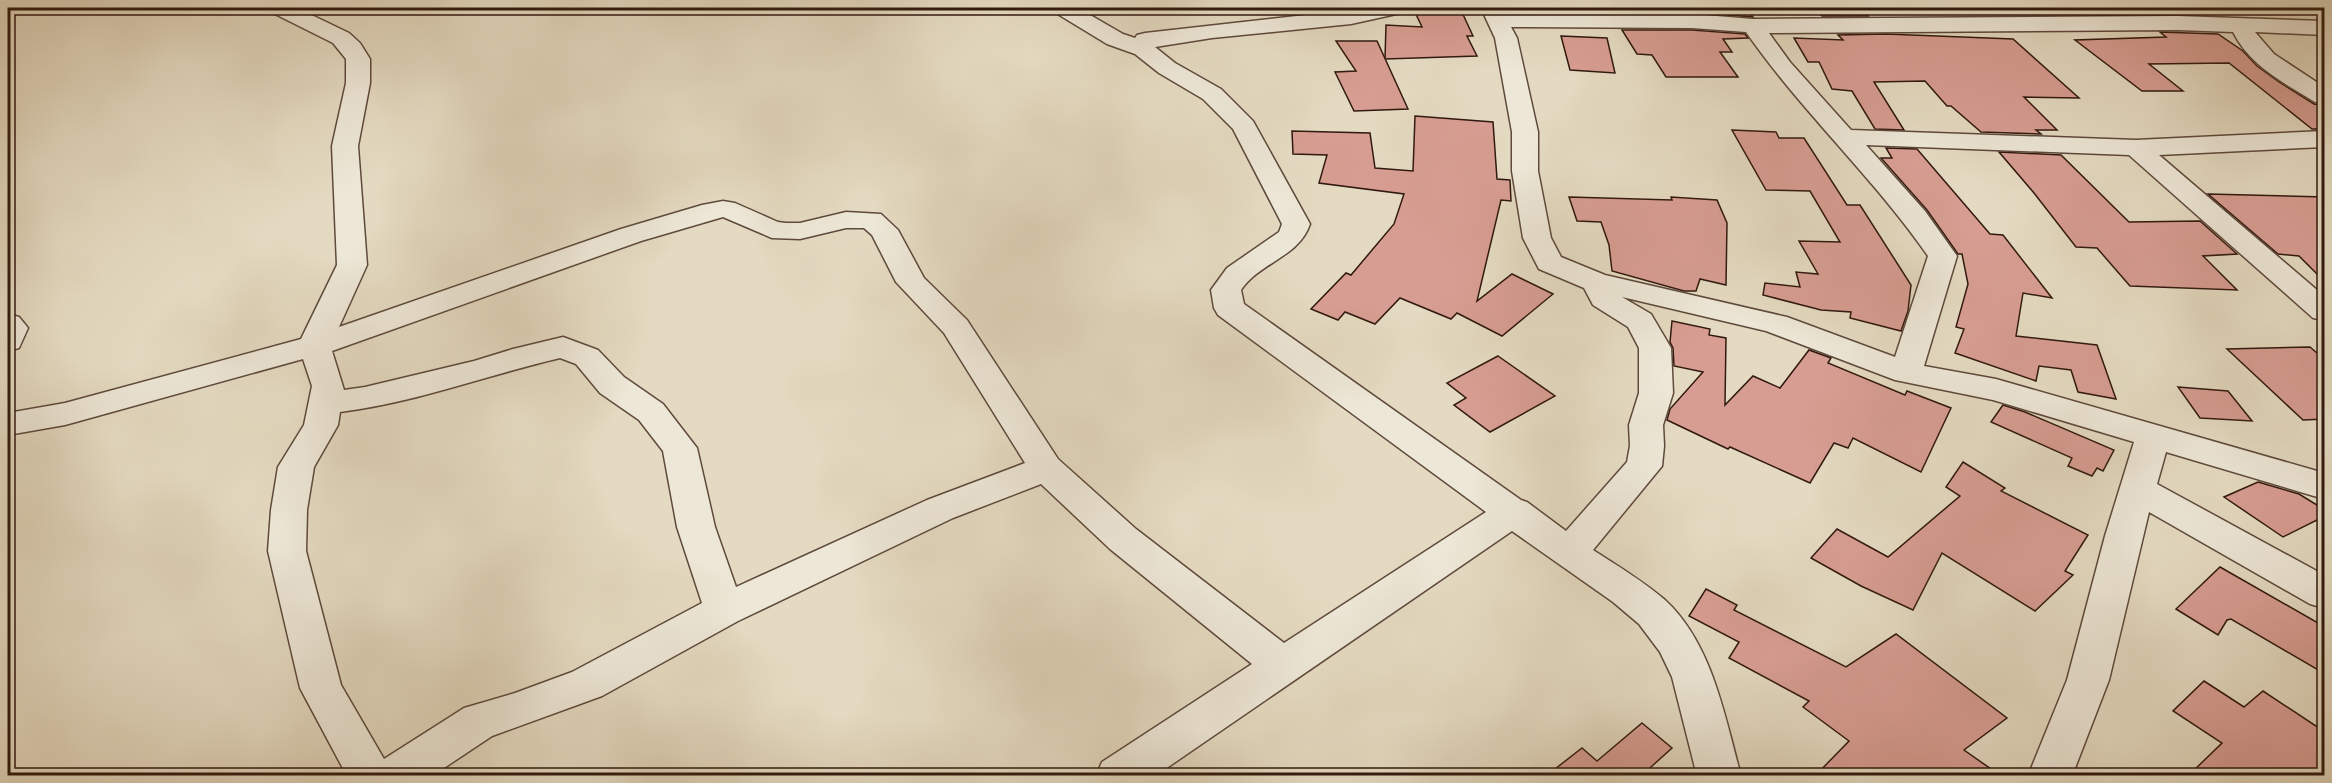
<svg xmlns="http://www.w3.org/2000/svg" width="2332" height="783" viewBox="0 0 2332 783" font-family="'IM FELL French Canon',serif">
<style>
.building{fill:#d79d92;stroke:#31190f;stroke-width:1.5}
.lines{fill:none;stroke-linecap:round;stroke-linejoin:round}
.minor-casing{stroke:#5e493c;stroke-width:3}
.minor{fill:#ede7d7;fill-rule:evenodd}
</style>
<rect width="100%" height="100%" fill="#e4dac1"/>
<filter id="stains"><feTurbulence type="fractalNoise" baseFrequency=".00333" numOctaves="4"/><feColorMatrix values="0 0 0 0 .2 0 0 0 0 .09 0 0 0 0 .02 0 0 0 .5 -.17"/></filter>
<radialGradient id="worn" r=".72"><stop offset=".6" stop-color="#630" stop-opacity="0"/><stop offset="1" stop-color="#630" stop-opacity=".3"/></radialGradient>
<g class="building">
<polygon points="1413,8 1460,8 1473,36 1467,36 1477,56 1385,59 1386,25 1422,27"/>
<polygon points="1609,8 1746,8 1753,17 1692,12 1611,11"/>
<polygon points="1814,8 1860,8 1868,16 1822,16"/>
<polygon points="2126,8 2181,8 2190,14 2135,14"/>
<polygon points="1622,30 1692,30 1745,34 1748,38 1723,39 1732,52 1720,52 1738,77 1666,77 1652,55 1637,54"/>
<polygon points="2160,32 2218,34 2243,51 2257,66 2279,82 2314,104 2325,106 2325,129 2312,129 2229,63 2149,64 2183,91 2142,91 2075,40 2166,37"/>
<polygon points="1886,34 2013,39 2079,98 2024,97 2057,130 2036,130 2041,134 1981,132 1951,106 1947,106 1925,81 1874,82 1904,130 1875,129 1852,91 1832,89 1819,62 1808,62 1794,38 1843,40 1838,35"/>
<polygon points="1561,36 1607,38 1615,73 1570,70"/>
<polygon points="1336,41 1377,41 1408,109 1354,111 1335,72 1356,71"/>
<polygon points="1415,116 1493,122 1497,179 1510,180 1511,201 1501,200 1477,301 1512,274 1553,294 1502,336 1457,313 1451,319 1400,298 1375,324 1345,312 1338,320 1311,309 1346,273 1351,275 1394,224 1404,194 1319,183 1327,155 1293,154 1292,131 1370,133 1375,168 1413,171"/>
<polygon points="1732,130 1776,132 1779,138 1804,138 1847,205 1860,205 1911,285 1908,311 1901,331 1850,318 1851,312 1821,310 1763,295 1765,283 1800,287 1796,272 1818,274 1799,241 1840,242 1810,191 1766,190"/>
<polygon points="1886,148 1917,149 1990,234 2003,235 2052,298 2023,293 2016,336 2097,345 2116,399 2078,392 2071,370 2039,366 2036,381 1955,353 1964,329 1956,327 1968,284 1962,254 1958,254 1927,210 1881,158 1892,158"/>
<polygon points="1999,152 2061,155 2129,222 2200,221 2237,254 2203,256 2237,290 2130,286 2097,248 2076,247 2034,193"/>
<polygon points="2208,194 2325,197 2325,282 2299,256 2278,254"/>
<polygon points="1569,197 1672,200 1671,197 1717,200 1727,223 1726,285 1700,279 1696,291 1684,291 1612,271 1609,245 1601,222 1577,221"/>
<polygon points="1672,321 1710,329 1709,335 1726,338 1725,405 1753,376 1780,388 1809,350 1831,358 1828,363 1905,395 1907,391 1951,408 1921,472 1853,438 1848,448 1834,443 1810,483 1730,447 1728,449 1667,420 1670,409 1703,372 1674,366 1673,348 1670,342"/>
<polygon points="2310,347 2325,360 2325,419 2303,420 2227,349"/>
<polygon points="1498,356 1555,396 1490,432 1454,405 1466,398 1447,383"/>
<polygon points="2178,387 2228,391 2252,421 2200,418"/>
<polygon points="2003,405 2025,412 2114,450 2103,471 2097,468 2092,476 2068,466 2072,458 1991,422"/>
<polygon points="1963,462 2005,488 2001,491 2088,535 2065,571 2073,575 2035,611 1942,553 1913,610 1861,586 1811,558 1837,529 1888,557 1960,496 1946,487"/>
<polygon points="2258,482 2299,494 2325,510 2325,516 2283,537 2224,497"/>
<polygon points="2220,567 2325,627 2325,674 2231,619 2227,620 2218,635 2176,609"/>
<polygon points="1706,589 1737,605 1734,610 1846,667 1896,634 2007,718 1964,750 2001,776 1815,776 1849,741 1803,707 1809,701 1729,658 1739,642 1689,616"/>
<polygon points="2204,681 2244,707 2263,691 2325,732 2325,776 2188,776 2222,743 2173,711"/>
<polygon points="1642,723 1672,748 1641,776 1546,776 1582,748 1597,761"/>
</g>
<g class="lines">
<g class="minor-casing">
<g id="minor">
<path d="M270,8H297L349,33L360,43L370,59V83L358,146L367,265L339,327L621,229L702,205L723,201L735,203L778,222L786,223H800L846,212L881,214L898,230L924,278L967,320L1058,459L1136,529L1284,643L1486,512L1218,315L1214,308L1211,290L1227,268L1279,232L1282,224L1233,129L1203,99L1159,73L1135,54L1107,44L1056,13L1054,8H1078L1123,34L1135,38L1137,35L1145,33L1368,8H1403L1401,13L1351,24L1212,38L1155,47L1175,63L1221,89L1253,121L1310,224C1299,257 1260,262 1241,290L1244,304L1521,500L1527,502L1566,531L1627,462L1630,446L1629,425L1639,393V348L1628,327L1593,305L1584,288L1539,269L1523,238L1512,171V132L1495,38L1481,8H1501L1505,13L1692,14L1753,19L2177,16L2324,21V35L2255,32L2274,54L2324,87V104L2315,102C2284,83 2250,66 2233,32L2177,30L1769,33L1790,62L1851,130L2136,140L2324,131V147L2159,155L2324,296V320L2313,318L2129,155L1866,145L1925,211L1957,256L1924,366L1996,379L2324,473V499L2166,452L2157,484L2324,575V608L2310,604L2149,512L2109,680L2072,776H2028L2067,680L2105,536L2134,442L1993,400L1895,380L1766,331L1622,297L1651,314L1671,348L1673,393L1663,425L1664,446L1662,466L1593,550C1618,566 1643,581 1665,600C1712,643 1725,717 1741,776H1697L1672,677L1660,652L1639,624L1613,602L1512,531L1155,776H1096L1102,762L1252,664L1110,549L1041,484L953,518L738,621L602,696L492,736L432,776H347L300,688L268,551L271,510L278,467L304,425L312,386L303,359L65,425L8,435V413L65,403L301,339L337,265L332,146L346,83V59L333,43L273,13ZM1511,27L1692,28L1746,32C1801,111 1873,177 1928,256L1895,357L1787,317L1605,275L1561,257L1551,238L1538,171V132L1517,38ZM723,217L772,238L800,239L846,228H864L872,235L896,282L944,333L1025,463L927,500L736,587L715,527L697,448L663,404L624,377L598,350L563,337L513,349L474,361L365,387L344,390L332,351L641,241ZM560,358L576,364L600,393L639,420L663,451L677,527L702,603L572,672L515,693L464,708L384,759L341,685L306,551L307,510L314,467L338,425L340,412C415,403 487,375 560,358Z"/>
<polygon points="8,314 19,317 28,328 19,348 8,351"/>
</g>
</g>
<use href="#minor" class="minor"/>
</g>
<rect width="2332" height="783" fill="none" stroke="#e4dac1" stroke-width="30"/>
<rect x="9" y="9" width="2314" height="765" fill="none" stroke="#31190f" stroke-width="3"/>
<rect x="15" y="15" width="2302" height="753" fill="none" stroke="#31190f" stroke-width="1.5"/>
<rect width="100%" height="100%" filter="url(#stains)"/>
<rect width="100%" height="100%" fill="url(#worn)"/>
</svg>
